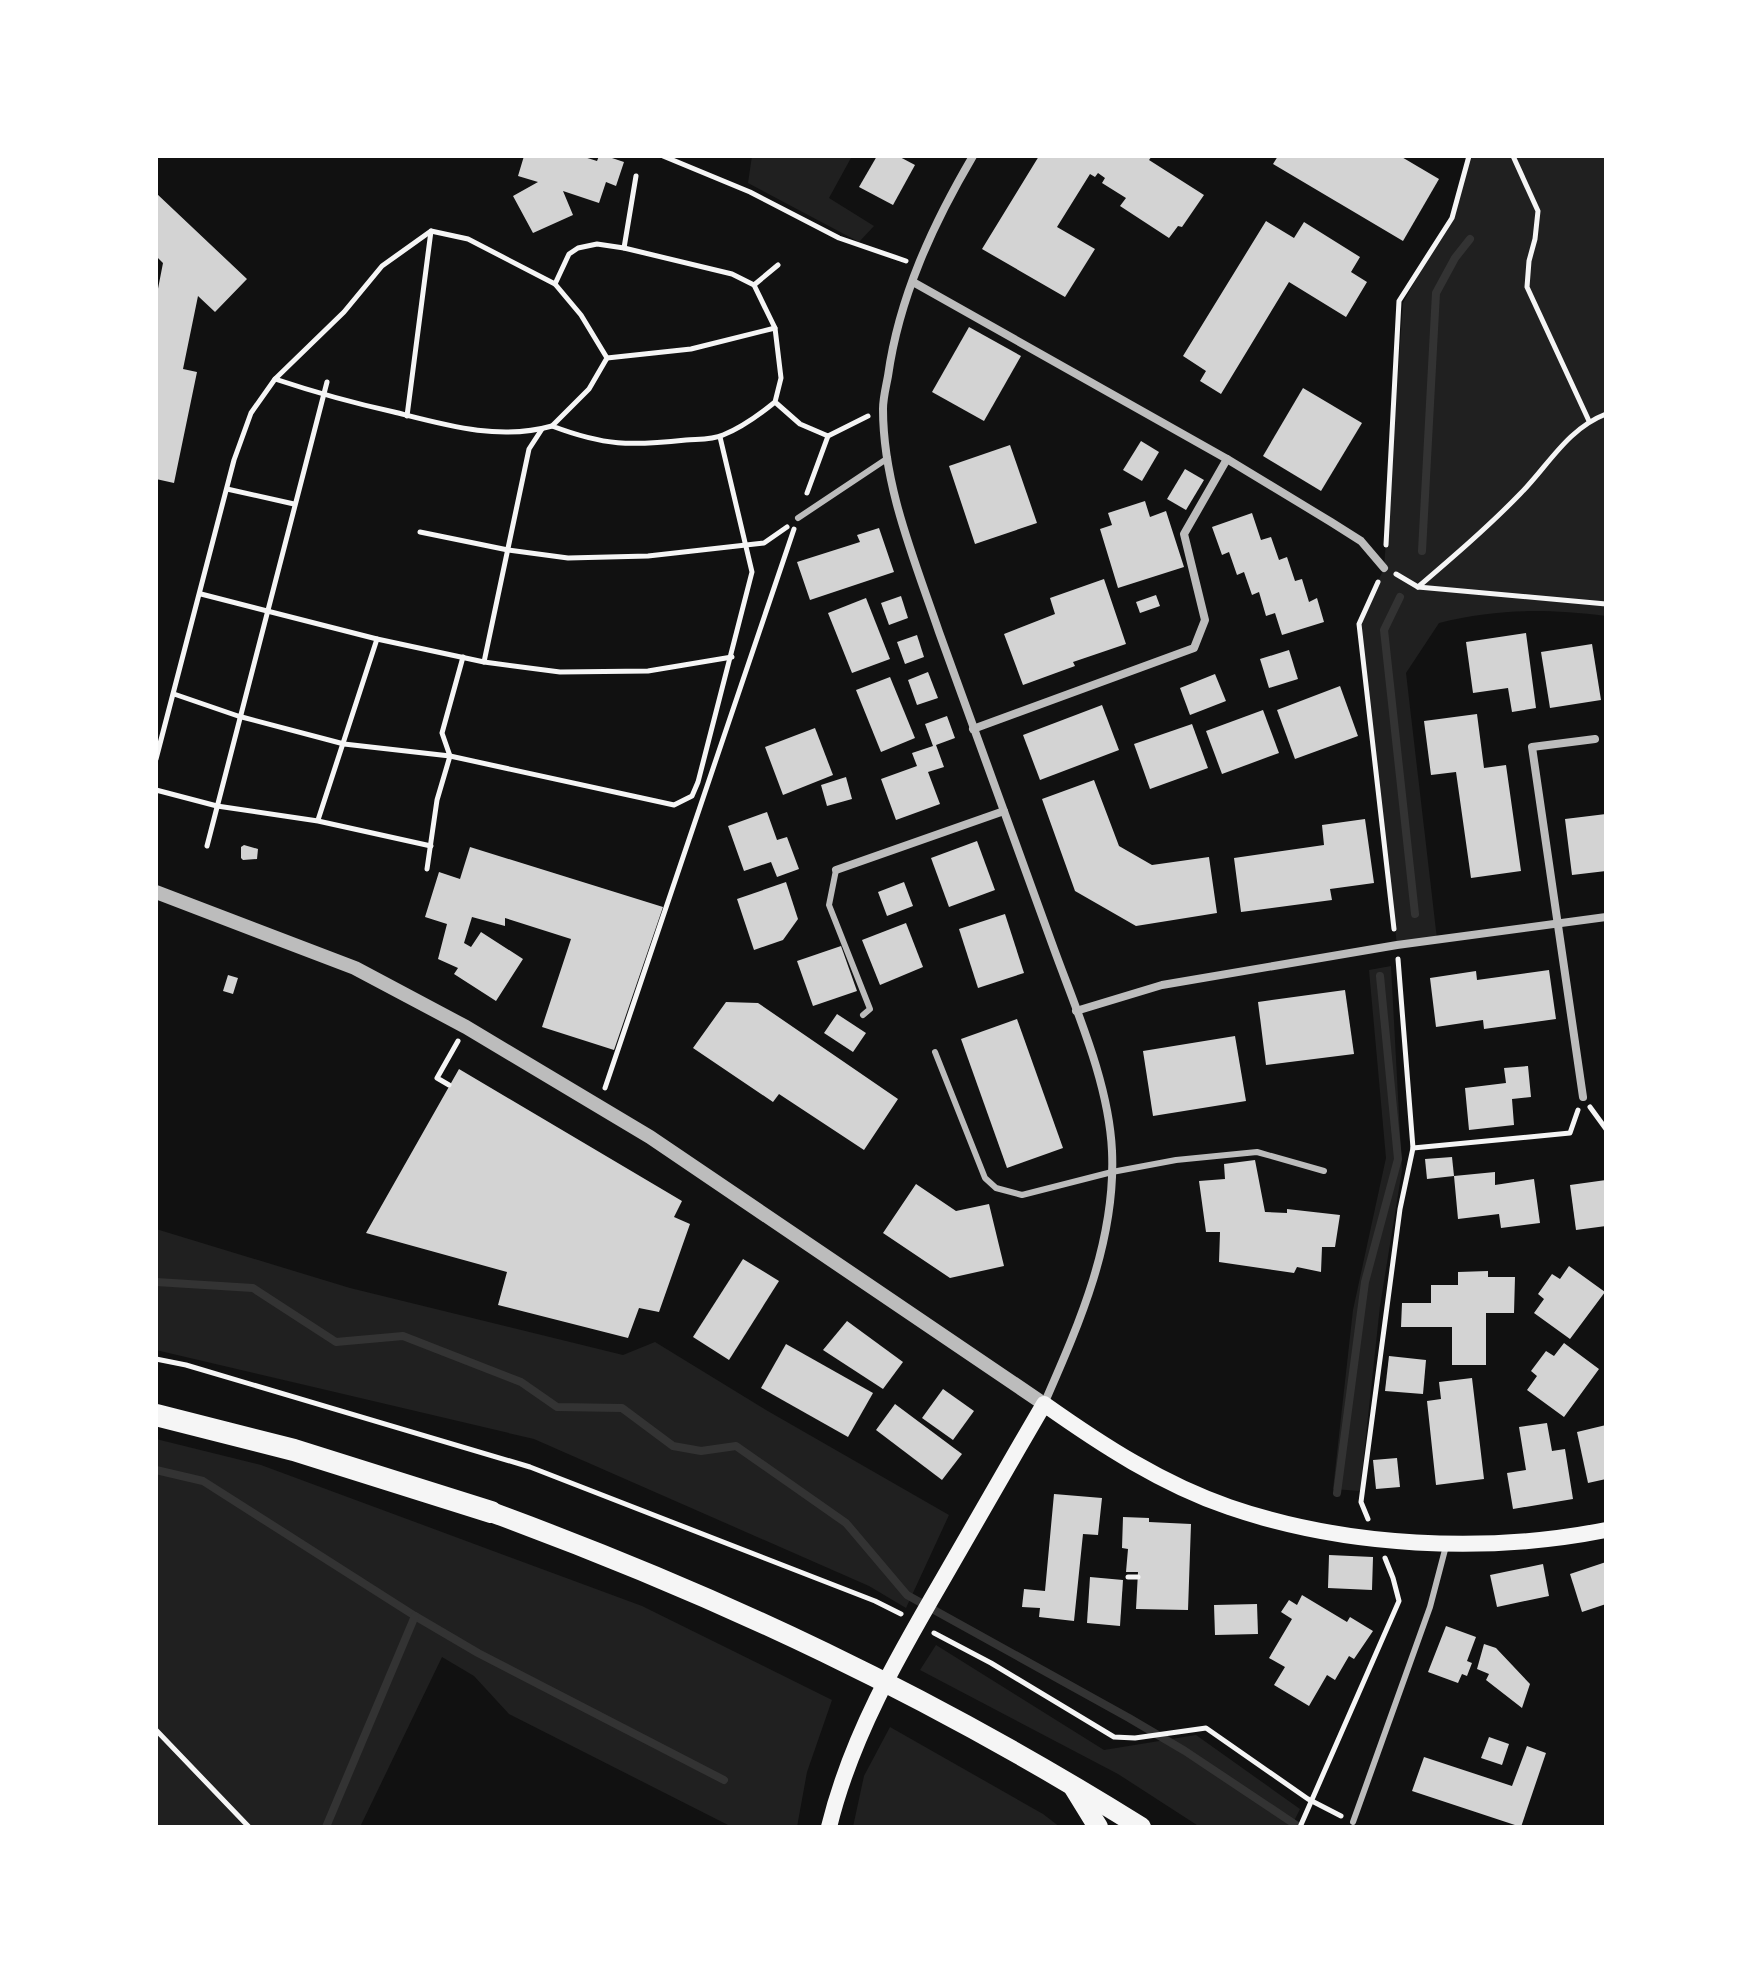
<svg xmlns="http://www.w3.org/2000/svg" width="1762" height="1983" viewBox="0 0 1762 1983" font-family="'Source Sans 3',sans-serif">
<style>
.green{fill:#202020}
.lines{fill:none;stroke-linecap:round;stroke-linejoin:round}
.stream{stroke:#333;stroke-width:8}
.building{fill:#d3d3d3}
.path{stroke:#f5f5f5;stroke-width:5}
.service{stroke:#bcbcbc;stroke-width:6}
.minor{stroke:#bcbcbc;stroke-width:8}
.tertiary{stroke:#bcbcbc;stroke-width:14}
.secondary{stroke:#f5f5f5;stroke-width:16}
.primary{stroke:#f5f5f5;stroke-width:20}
.trunk{stroke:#f5f5f5;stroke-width:22}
</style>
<rect width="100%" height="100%" fill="#111"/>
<g class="green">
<polygon points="752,156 852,156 829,198 874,226 859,242 748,183"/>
<path d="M1469,156H1606V616C1546,609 1498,608 1439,623L1406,673L1437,939L1397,945L1359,624L1384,568L1403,303L1427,259L1452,218Z"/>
<polygon points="1391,966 1402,1170 1380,1306 1360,1491 1333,1489 1353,1310 1386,1158 1369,970"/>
<polygon points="156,1229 350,1288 623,1355 655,1342 766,1410 949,1515 906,1608 869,1586 534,1439 156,1350"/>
<polygon points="156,1439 261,1465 642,1606 832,1700 807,1772 797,1827 732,1827 509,1714 474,1676 442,1657 360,1827 156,1827"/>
<polygon points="936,1645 1104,1750 1196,1735 1300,1809 1291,1827 1200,1827 1118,1774 920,1670"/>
<polygon points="890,1727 1043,1814 1060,1827 853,1827 864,1776"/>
</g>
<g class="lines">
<g class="stream">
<polyline points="1422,551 1436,293 1455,258 1470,239"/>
<polyline points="1400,597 1384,630 1415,914"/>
<polyline points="156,1282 253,1288 336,1342 403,1336 521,1382 557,1407 622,1408 673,1446 701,1451 736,1446 846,1523 907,1595 1129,1718 1185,1751 1299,1827"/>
<polyline points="156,1470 203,1481 415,1616 478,1653 724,1780"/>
<polyline points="1337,1493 1365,1282 1398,1159 1380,976"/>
<polyline points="326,1827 415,1616"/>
</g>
</g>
<g class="building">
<polygon points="524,156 581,156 597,161 599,156 606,156 624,162 616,186 606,182 599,203 563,191 573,215 533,233 513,196 538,182 518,176"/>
<polygon points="877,156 898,156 915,165 893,205 859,187"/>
<polygon points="1039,156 1152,156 1149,160 1204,195 1182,227 1178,226 1169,238 1120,206 1126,198 1102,183 1105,178 1098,173 1095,177 1090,174 1057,227 1095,249 1065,297 982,249"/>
<polygon points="1278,156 1400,156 1439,179 1403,241 1273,164"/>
<polygon points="156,193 247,279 215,312 198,296 183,369 197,372 174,483 156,479 156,299 163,263 156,256"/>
<polygon points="1266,221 1294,238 1304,222 1360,257 1351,272 1367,282 1346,317 1289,282 1221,394 1200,381 1206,371 1183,356"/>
<polygon points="969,327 1021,356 984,421 932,392"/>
<polygon points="1303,388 1362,423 1321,491 1263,456"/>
<polygon points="1141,441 1159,452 1142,481 1123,470"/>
<polygon points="1010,445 1037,523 975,544 949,466"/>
<polygon points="1185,469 1204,480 1186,510 1167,499"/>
<polygon points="1145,501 1150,517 1166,511 1184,567 1118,588 1100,529 1112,525 1108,513"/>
<polygon points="1252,513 1261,540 1271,537 1279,560 1287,557 1295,581 1302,579 1309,602 1317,598 1324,622 1282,635 1275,613 1266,616 1259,592 1252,595 1244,572 1237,575 1229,552 1222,555 1212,527"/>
<polygon points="879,528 894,572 810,600 797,562 860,542 857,535"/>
<polygon points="1104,579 1126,644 1073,662 1075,666 1023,685 1004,634 1055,614 1050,598"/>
<polygon points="1156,595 1160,606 1140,613 1136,602"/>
<polygon points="901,596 908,618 889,625 881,603"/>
<polygon points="866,598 890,659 852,673 828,613"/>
<polygon points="1526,633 1536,708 1512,712 1508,688 1473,693 1466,642"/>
<polygon points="917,635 924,657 905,664 897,642"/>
<polygon points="1592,644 1601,700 1550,708 1541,652"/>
<polygon points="1289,650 1298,679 1269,688 1260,659"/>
<polygon points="928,672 938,698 917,705 908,680"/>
<polygon points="1215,674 1226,701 1190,715 1180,688"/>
<polygon points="890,677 915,738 881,752 856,690"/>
<polygon points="1340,686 1358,736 1295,759 1277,710"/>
<polygon points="1102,705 1119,750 1040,780 1023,735"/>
<polygon points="1263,710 1279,753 1222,774 1206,731"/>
<polygon points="1477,714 1484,768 1506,765 1521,871 1471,878 1456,772 1431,775 1424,721"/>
<polygon points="947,716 955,738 936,745 944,767 928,772 940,804 896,820 881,779 917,766 912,753 933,746 925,724"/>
<polygon points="1192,724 1208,768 1150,789 1134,744"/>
<polygon points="815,728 833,775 783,795 765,747"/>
<polygon points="846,777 852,799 827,806 821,785"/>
<polygon points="1094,780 1119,846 1152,865 1209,857 1217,913 1136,926 1075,891 1042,799"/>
<polygon points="767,812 777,840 787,837 799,869 777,877 771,862 744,871 728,826"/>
<polygon points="1606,814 1606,871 1572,875 1565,819"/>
<polygon points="1365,819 1374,883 1330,889 1332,900 1241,912 1234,858 1324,845 1322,825"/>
<polygon points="977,841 995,890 949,907 931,858"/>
<polygon points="244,845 258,849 257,859 243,860 241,858 241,847"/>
<polygon points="470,847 663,907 614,1050 542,1027 571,939 505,918 505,926 472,917 464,943 471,947 481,932 523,959 496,1001 454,974 458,968 438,959 447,924 425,917 439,872 460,879"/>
<polygon points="786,882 798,919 783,940 754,950 737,899"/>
<polygon points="904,882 913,906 887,916 878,892"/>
<polygon points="1005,914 1024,973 978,988 959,929"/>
<polygon points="906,923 923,967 880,985 862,940"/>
<polygon points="841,946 857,991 813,1006 797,961"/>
<polygon points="1549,970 1556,1019 1484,1029 1483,1020 1436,1027 1430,978 1476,971 1477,980"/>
<polygon points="228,975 238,978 233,994 223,991"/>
<polygon points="1345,990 1354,1054 1266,1065 1258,1002"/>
<polygon points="726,1002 758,1003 898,1099 864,1150 779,1094 773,1102 693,1048"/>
<polygon points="837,1014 866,1033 853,1052 824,1033"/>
<polygon points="1017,1019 1063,1148 1007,1168 961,1039"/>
<polygon points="1235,1036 1246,1101 1153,1116 1143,1051"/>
<polygon points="1528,1066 1531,1097 1512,1099 1514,1125 1469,1130 1465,1088 1506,1083 1504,1068"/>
<polygon points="459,1069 682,1201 674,1217 690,1224 659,1312 639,1308 628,1338 498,1305 507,1272 366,1233"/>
<polygon points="1452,1157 1454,1176 1427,1179 1425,1159"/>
<polygon points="1255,1160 1265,1212 1287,1213 1287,1209 1340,1215 1335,1247 1322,1247 1321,1272 1297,1267 1294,1273 1219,1262 1220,1232 1206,1232 1199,1181 1225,1179 1224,1164"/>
<polygon points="1495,1172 1495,1185 1534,1179 1540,1223 1501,1228 1499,1214 1458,1219 1454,1176"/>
<polygon points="1606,1180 1606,1226 1576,1230 1570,1185"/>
<polygon points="916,1184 956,1211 989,1204 1004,1266 950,1278 883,1233"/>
<polygon points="743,1259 779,1281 729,1360 693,1337"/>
<polygon points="1569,1266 1605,1292 1570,1339 1534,1313 1544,1299 1538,1294 1552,1274 1560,1279"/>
<polygon points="1488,1271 1488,1277 1515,1277 1514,1313 1486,1313 1486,1365 1452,1365 1452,1327 1401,1327 1402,1303 1431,1303 1431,1285 1458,1285 1458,1272"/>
<polygon points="847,1321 903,1362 883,1389 823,1350"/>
<polygon points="1564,1343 1599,1369 1564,1417 1527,1390 1537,1376 1531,1371 1546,1351 1554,1356"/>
<polygon points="786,1344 873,1393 848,1437 761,1388"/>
<polygon points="1389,1356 1426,1360 1423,1394 1385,1391"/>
<polygon points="1472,1378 1484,1479 1436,1485 1427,1401 1441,1399 1439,1382"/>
<polygon points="943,1389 974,1411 953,1440 922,1418"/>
<polygon points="895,1404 962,1454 942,1480 876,1430"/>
<polygon points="1547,1423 1552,1451 1565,1449 1573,1499 1513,1509 1507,1473 1526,1470 1519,1427"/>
<polygon points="1606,1425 1606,1479 1588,1483 1577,1432"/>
<polygon points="1397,1458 1400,1487 1376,1489 1373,1460"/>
<polygon points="1054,1494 1102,1498 1098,1535 1083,1534 1074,1621 1039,1617 1040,1608 1022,1607 1024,1589 1045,1591"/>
<polygon points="1123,1517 1149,1518 1149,1522 1191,1524 1188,1610 1136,1609 1138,1572 1126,1572 1128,1549 1122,1548"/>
<polygon points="1329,1555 1373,1557 1372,1590 1328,1588"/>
<polygon points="1606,1562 1606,1604 1582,1612 1570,1574"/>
<polygon points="1543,1564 1549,1596 1497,1607 1490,1575"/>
<polygon points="1090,1577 1123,1580 1120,1626 1087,1623"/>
<polygon points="1302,1595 1347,1622 1350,1617 1373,1631 1354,1659 1349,1656 1335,1680 1327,1675 1309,1706 1274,1685 1285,1667 1269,1658 1292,1619 1281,1612 1289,1600 1297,1605"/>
<polygon points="1257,1604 1258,1634 1215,1635 1214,1605"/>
<polygon points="1446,1626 1476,1637 1467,1661 1472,1663 1467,1676 1462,1674 1458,1683 1428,1672"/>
<polygon points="1484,1644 1496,1648 1530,1684 1522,1708 1486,1680 1489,1674 1477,1669"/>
<polygon points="1489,1737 1509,1744 1502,1765 1481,1758"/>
<polygon points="1527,1746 1546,1753 1521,1827 1412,1791 1424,1757 1512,1786"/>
</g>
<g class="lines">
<g class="path">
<polyline points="663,156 750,192 839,238 906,261"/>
<polyline points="1513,156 1538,211 1535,239 1529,261 1527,287 1589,421"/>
<polyline points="624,248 636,176"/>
<polyline points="754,285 778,265"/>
<polyline points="607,358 691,349 775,328"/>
<path d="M275,379C314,392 353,403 394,412C445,425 499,441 552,426"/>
<path d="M775,402C759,415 743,427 723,435C712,440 698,439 686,440C630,446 605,446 552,426L589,389L607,358L581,315L555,284L569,254L578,248L597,244L624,248L732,274L754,285L775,328L781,378L775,402L800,424L828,436"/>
<polyline points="407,416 431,231"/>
<polyline points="227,489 294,504"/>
<polyline points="807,493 828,436 868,416"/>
<polyline points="420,532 508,550 568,558 648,556 764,543 787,527"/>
<polyline points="1386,545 1399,301 1452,218 1469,156"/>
<polyline points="1396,574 1418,587 1606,604"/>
<polyline points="1378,582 1359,624 1394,929"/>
<path d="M1418,587C1453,557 1488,527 1520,494C1548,466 1567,429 1606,414"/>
<polyline points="201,594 377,639 484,662 560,672 648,671 732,657"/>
<polyline points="484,662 529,449 542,429"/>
<polyline points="174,694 238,716 344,744 450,756 674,805 692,796 698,782 752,572 720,437"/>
<polyline points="156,759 234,460 251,413 275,379 344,312 382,266 431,231 468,239 555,284"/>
<polyline points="156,790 217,806 318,821 431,846"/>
<polyline points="318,820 377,639"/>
<polyline points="207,846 327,382"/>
<polyline points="427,869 437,800 450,756 442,733 463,657"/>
<polyline points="449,1085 437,1078 458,1041"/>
<polyline points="605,1088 794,529"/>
<polyline points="1590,1107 1606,1129"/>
<polyline points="1413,1148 1570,1133 1578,1110"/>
<polyline points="156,1359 186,1365 530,1467 875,1601 901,1614"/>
<polyline points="1368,1519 1361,1502 1400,1209 1413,1148 1398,959"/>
<polyline points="1128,1577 1138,1577"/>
<polyline points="934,1633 991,1663 1114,1737 1135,1738 1206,1728 1308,1799 1341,1816"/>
<polyline points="156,1730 249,1827"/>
<polyline points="1300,1827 1399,1601 1393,1578 1385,1558"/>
</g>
<g class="service">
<polyline points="798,518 888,458"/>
<polyline points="836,870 829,905 870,1009 863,1015"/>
<polyline points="935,1052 985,1178 996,1188 1022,1195 1112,1172 1176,1160 1257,1152 1324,1171"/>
<polyline points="1353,1822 1430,1607 1446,1546"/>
</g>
<g class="minor">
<path d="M973,156C933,224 899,297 888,376C886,387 883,398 883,409C883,486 915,561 939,632C977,738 1016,843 1054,949C1077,1012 1109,1084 1112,1151C1116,1241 1079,1324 1044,1404"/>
<polyline points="913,282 1227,459 1331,522 1361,541 1384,568"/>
<polyline points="973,729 1194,648 1205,620 1184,534 1227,459"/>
<polyline points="836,870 1004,811"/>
<polyline points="1076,1011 1162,985 1397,945 1606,917"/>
<polyline points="1583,1097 1532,747 1595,739"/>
</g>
<polyline class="tertiary" points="156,892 355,968 466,1027 650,1137 1044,1404"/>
<path class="secondary" d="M829,1827C851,1737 897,1658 943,1579C977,1520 1010,1462 1044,1404C1102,1445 1162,1484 1229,1507C1345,1547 1486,1554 1606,1530"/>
<g class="primary">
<path d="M491,1512C723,1597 931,1696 1141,1827"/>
<polyline points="1074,1788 1098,1827"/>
</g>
<polyline class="trunk" points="156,1415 294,1450 491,1512"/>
</g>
<rect width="1762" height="1983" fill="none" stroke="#ffffff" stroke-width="316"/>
</svg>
